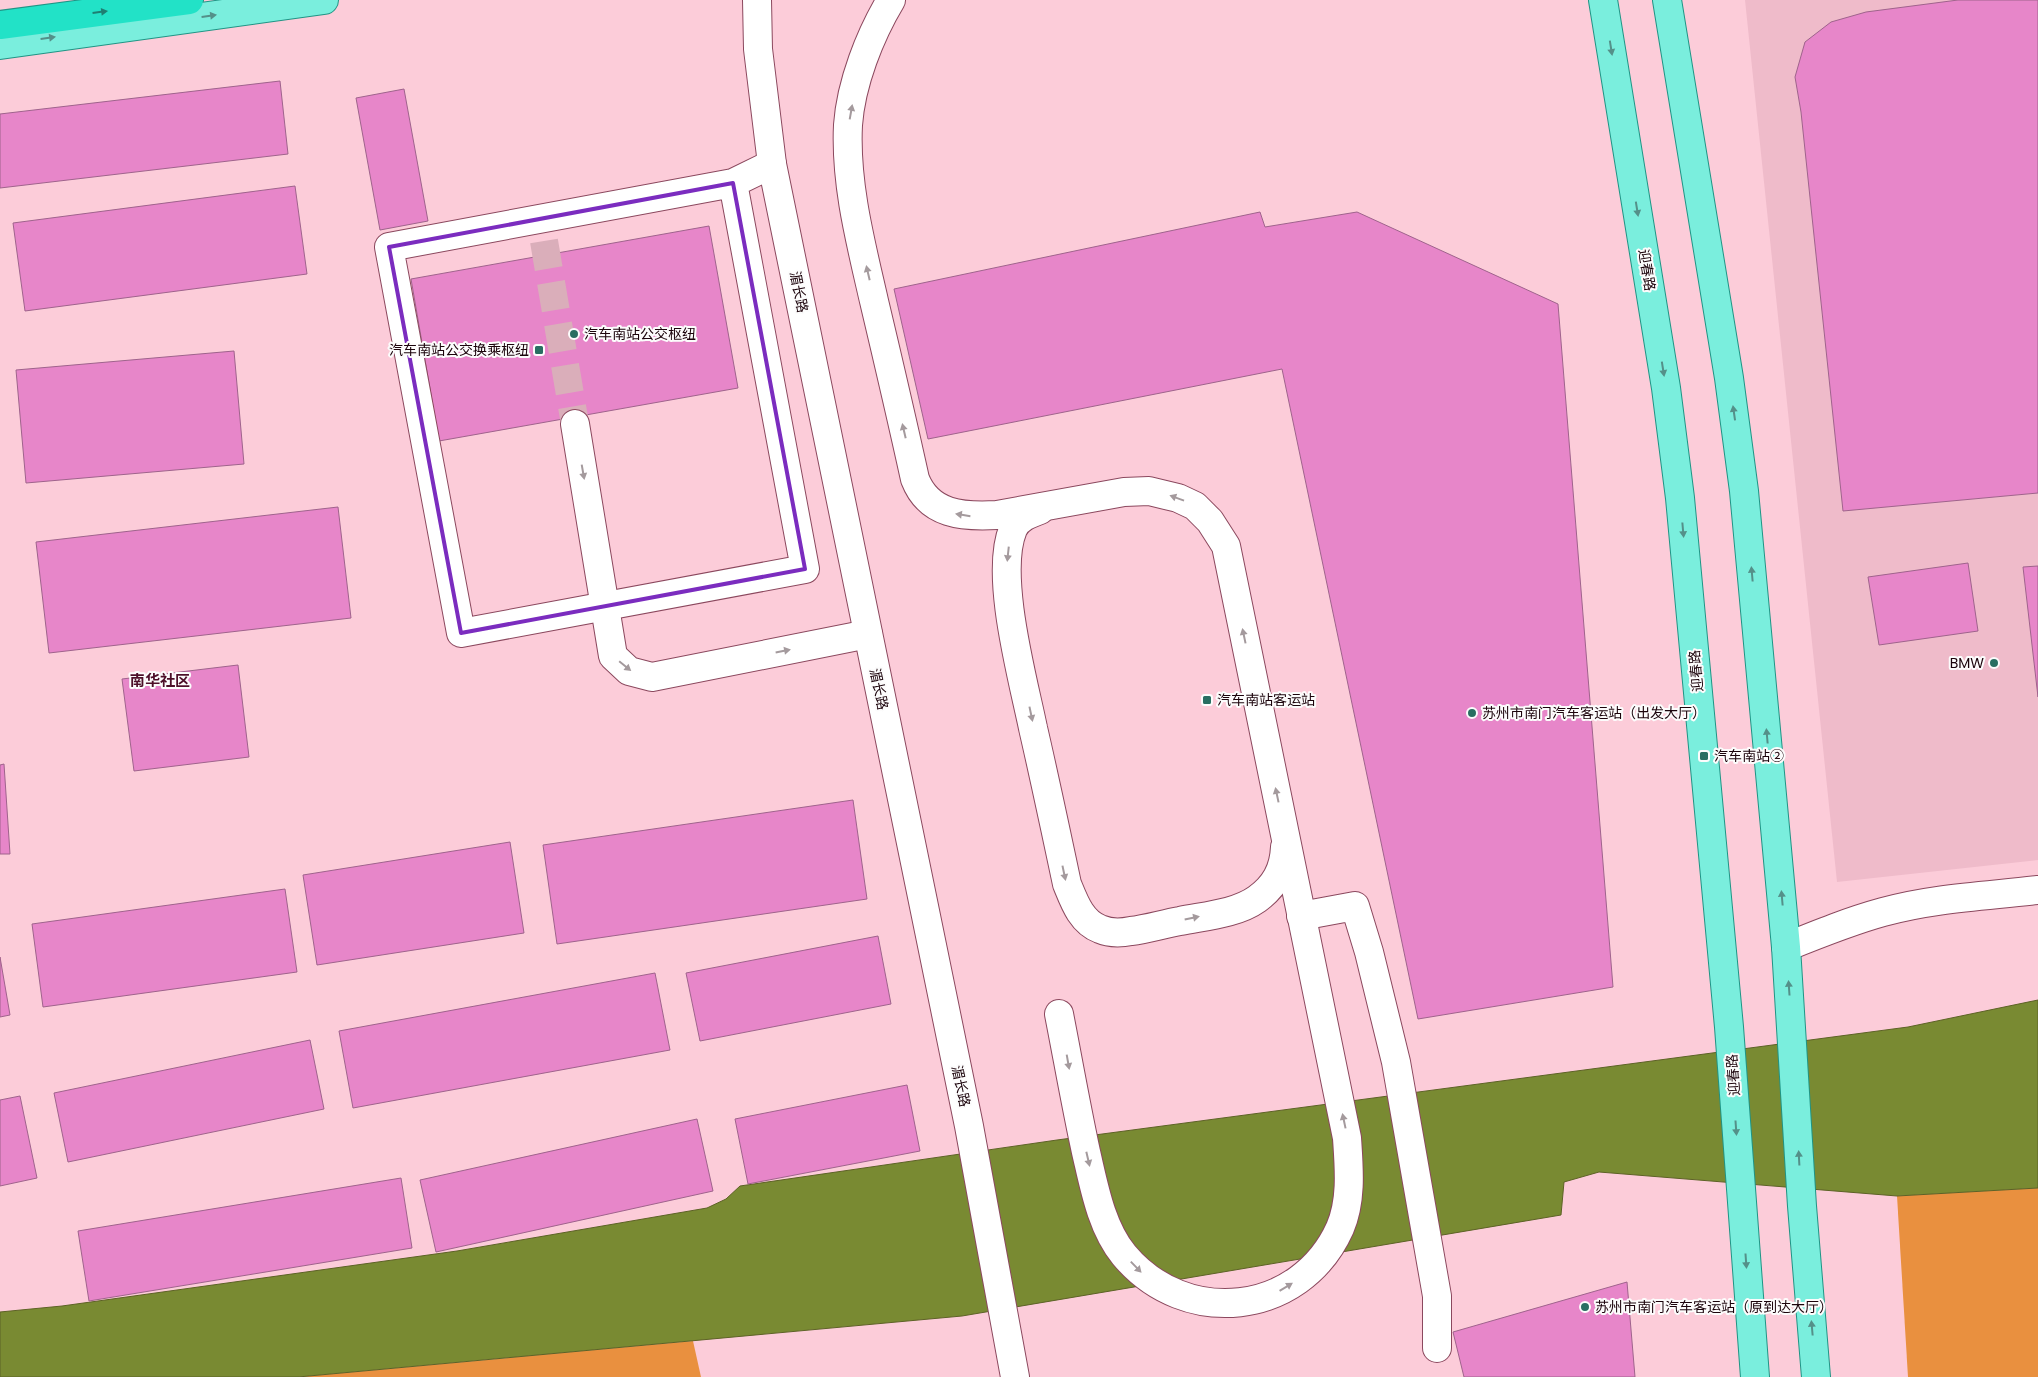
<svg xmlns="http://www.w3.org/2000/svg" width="2038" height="1377" viewBox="0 0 2038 1377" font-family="Poppins,'Noto Sans SC',sans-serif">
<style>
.built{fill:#efbbca}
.green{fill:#e9903f}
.water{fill:#798a32;stroke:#5d6226}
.building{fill:#e786c9;stroke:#9f638c}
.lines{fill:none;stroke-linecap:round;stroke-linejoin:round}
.minor-tunnel{stroke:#daaeba;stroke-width:28;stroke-dasharray:28 14;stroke-linecap:butt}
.minor-casing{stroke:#8b485e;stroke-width:30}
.major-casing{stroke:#209485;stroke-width:30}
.highway-casing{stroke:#209485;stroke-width:30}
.minor{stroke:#fff;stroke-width:28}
.major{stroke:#7aeedd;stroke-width:28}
.highway{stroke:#22e2c7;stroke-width:28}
.oneway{fill:#1f7e72}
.oneway2{fill:#549089}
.oneway3{fill:#a49a9d}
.marked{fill:none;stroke:#7b2cbf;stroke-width:4;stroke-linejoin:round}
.poi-dot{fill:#296e62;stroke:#fcfcfc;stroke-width:2}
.labels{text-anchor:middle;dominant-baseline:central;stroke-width:4;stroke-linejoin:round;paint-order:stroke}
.street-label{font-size:14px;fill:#1b030b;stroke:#fcfcfc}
.poi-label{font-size:14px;fill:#1b030b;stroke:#fcfcfc;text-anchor:start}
.neighbourhood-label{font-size:15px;font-weight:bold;fill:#4d0f29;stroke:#fcfcfc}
</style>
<rect width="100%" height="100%" fill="#fcccd9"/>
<polygon class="built" points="1745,0 2038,0 2038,860 1837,882"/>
<g class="green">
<polygon points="2038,1188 2038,1377 1908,1377 1897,1196"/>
<polygon points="693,1341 701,1377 298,1377"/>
</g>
<polygon class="water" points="2038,1000 2038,1188 1897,1196 1599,1172 1564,1182 1561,1215 962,1316 298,1377 0,1377 0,1312 62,1306 457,1251 707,1208 726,1199 740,1186 1057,1140 1908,1027"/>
<g class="building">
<polygon points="1958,0 2038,0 2038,493 1843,511 1801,112 1795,77 1805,42 1831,22 1866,12"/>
<polygon points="280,81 288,154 0,188 0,114"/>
<polygon points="404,89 428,221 380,230 356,98"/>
<polygon points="295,186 307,274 25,311 13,223"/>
<polygon points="1260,212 1265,227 1357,212 1558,304 1613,987 1418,1019 1282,369 928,439 894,289"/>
<polygon points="709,226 738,388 439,441 411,279"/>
<polygon points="234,351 244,464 26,483 16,370"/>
<polygon points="338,507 351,618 49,653 36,542"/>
<polygon points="1968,563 1978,631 1879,645 1868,577"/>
<polygon points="2038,566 2038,697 2023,567"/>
<polygon points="238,665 249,757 134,771 122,679"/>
<polygon points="4,764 10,854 0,854 0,765"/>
<polygon points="853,800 867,899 557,944 543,845"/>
<polygon points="510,842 524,933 317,965 303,875"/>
<polygon points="285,889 297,972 43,1007 32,924"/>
<polygon points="878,936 891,1004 700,1041 686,973"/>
<polygon points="0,957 10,1015 0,1017"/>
<polygon points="655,973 670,1050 353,1108 339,1031"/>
<polygon points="310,1040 324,1109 68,1162 54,1093"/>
<polygon points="907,1085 920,1151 748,1184 735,1119"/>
<polygon points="20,1096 37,1178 0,1186 0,1100"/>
<polygon points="697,1119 713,1191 436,1252 420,1180"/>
<polygon points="401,1178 412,1248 89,1301 78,1231"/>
<polygon points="1627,1282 1635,1377 1464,1377 1453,1332"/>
</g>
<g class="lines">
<polyline class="minor-tunnel" points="544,241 575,424"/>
<g class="minor-casing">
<g id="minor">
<polyline points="757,0 758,49 772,164 969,1126 1015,1377"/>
<path d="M891,0C870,35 851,83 848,125C845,184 861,244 874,301C888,360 902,420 915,479C929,515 963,517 997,515L1124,492L1149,491L1178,498L1195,506L1210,521L1226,546L1347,1138C1349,1168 1352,1200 1340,1228C1300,1317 1185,1328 1124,1255C1101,1227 1094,1186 1086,1152C1076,1106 1068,1060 1059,1014"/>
<polyline points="733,183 805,569 461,633 389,247 733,183 772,164"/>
<polyline points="575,424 613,656 629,671 652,677 868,634"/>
<path d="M1040,510C1029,514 1018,518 1013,529C994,575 1023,679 1033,728C1045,780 1056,832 1067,884C1074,901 1081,922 1100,929C1109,933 1121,933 1131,931C1147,929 1163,924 1180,921C1204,916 1236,914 1257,899C1275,886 1284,870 1285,847"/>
<polyline points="1301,916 1355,906 1369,952 1396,1062 1437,1296 1437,1348"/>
<path d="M1786,947C1818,934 1850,921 1883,912C1933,898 1987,896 2038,890"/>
</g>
</g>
<g class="major-casing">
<g id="major">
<polyline points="1603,0 1666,388 1680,498 1729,1027 1755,1377"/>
<polyline points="1667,0 1729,378 1744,491 1786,947 1802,1206 1816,1377"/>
<polyline points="0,45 324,0"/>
</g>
</g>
<g class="highway-casing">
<polyline id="highway" points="0,25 189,0"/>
</g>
<use href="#minor" class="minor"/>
<use href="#major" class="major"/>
<use href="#highway" class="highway"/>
</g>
<defs><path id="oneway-solid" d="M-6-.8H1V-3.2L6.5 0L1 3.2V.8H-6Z" transform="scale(1.25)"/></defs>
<use class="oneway" href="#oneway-solid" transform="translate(100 12) rotate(-7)"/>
<g class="oneway2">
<use href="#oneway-solid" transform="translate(209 16) rotate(-8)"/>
<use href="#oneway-solid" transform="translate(48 38) rotate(-8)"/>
<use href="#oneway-solid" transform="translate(1611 48) rotate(81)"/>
<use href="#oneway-solid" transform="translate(1637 209) rotate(81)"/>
<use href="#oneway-solid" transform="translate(1663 369) rotate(81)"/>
<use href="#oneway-solid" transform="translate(1734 413) rotate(-98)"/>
<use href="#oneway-solid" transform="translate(1683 530) rotate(85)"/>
<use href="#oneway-solid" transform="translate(1752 574) rotate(-95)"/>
<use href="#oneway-solid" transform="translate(1767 736) rotate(-95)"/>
<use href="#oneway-solid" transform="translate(1782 898) rotate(-95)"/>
<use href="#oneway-solid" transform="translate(1789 988) rotate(-94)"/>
<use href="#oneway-solid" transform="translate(1736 1128) rotate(86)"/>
<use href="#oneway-solid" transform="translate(1799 1158) rotate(-93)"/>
<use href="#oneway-solid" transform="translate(1746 1261) rotate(86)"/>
<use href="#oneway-solid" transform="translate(1812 1328) rotate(-95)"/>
</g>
<g class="oneway3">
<use href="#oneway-solid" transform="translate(851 112) rotate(-80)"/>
<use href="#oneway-solid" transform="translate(868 273) rotate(-103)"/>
<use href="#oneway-solid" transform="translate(904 431) rotate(-103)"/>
<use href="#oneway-solid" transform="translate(583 472) rotate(80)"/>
<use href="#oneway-solid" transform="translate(1177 498) rotate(-160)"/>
<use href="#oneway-solid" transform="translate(963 515) rotate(-171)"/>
<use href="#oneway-solid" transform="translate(1008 554) rotate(96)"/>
<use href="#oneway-solid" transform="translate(1244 636) rotate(-102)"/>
<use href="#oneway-solid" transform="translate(783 651) rotate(-11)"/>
<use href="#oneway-solid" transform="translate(625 666) rotate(39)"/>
<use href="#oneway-solid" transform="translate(1031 714) rotate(78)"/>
<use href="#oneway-solid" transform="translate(1277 795) rotate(-102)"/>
<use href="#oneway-solid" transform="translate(1064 873) rotate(78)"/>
<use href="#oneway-solid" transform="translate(1192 918) rotate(-12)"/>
<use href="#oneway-solid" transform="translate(1068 1062) rotate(80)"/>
<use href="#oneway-solid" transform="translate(1344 1121) rotate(-102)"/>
<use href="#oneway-solid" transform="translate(1088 1159) rotate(77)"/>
<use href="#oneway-solid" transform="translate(1136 1267) rotate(46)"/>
<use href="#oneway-solid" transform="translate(1286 1287) rotate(-31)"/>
</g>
<path class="marked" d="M733,183L805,569L461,633L389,247Z"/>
<g class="poi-dot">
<circle cx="574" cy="334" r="5"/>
<rect x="534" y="345" width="10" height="10" rx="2.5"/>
<circle cx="1994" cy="663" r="5"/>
<rect x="1202" y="695" width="10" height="10" rx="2.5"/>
<circle cx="1472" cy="713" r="5"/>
<rect x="1699" y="751" width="10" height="10" rx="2.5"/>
<circle cx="1585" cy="1307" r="5"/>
</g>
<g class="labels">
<g class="street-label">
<text transform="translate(1647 270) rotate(81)">迎春路</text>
<text transform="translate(799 292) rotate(79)">湄长路</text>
<text transform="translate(1696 671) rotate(-95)">迎春路</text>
<text transform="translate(879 689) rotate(78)">湄长路</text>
<text transform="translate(1733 1075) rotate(-94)">迎春路</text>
<text transform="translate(961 1086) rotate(78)">湄长路</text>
</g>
<g class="poi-label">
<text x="584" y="334">汽车南站公交枢纽</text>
<text x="529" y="350" text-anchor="end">汽车南站公交换乘枢纽</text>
<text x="1984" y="663" text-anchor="end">BMW</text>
<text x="1217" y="700">汽车南站客运站</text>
<text x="1482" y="713">苏州市南门汽车客运站（出发大厅）</text>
<text x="1714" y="756">汽车南站②</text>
<text x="1595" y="1307">苏州市南门汽车客运站（原到达大厅）</text>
</g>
<g class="neighbourhood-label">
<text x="160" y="680">南华社区</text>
</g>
</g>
</svg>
